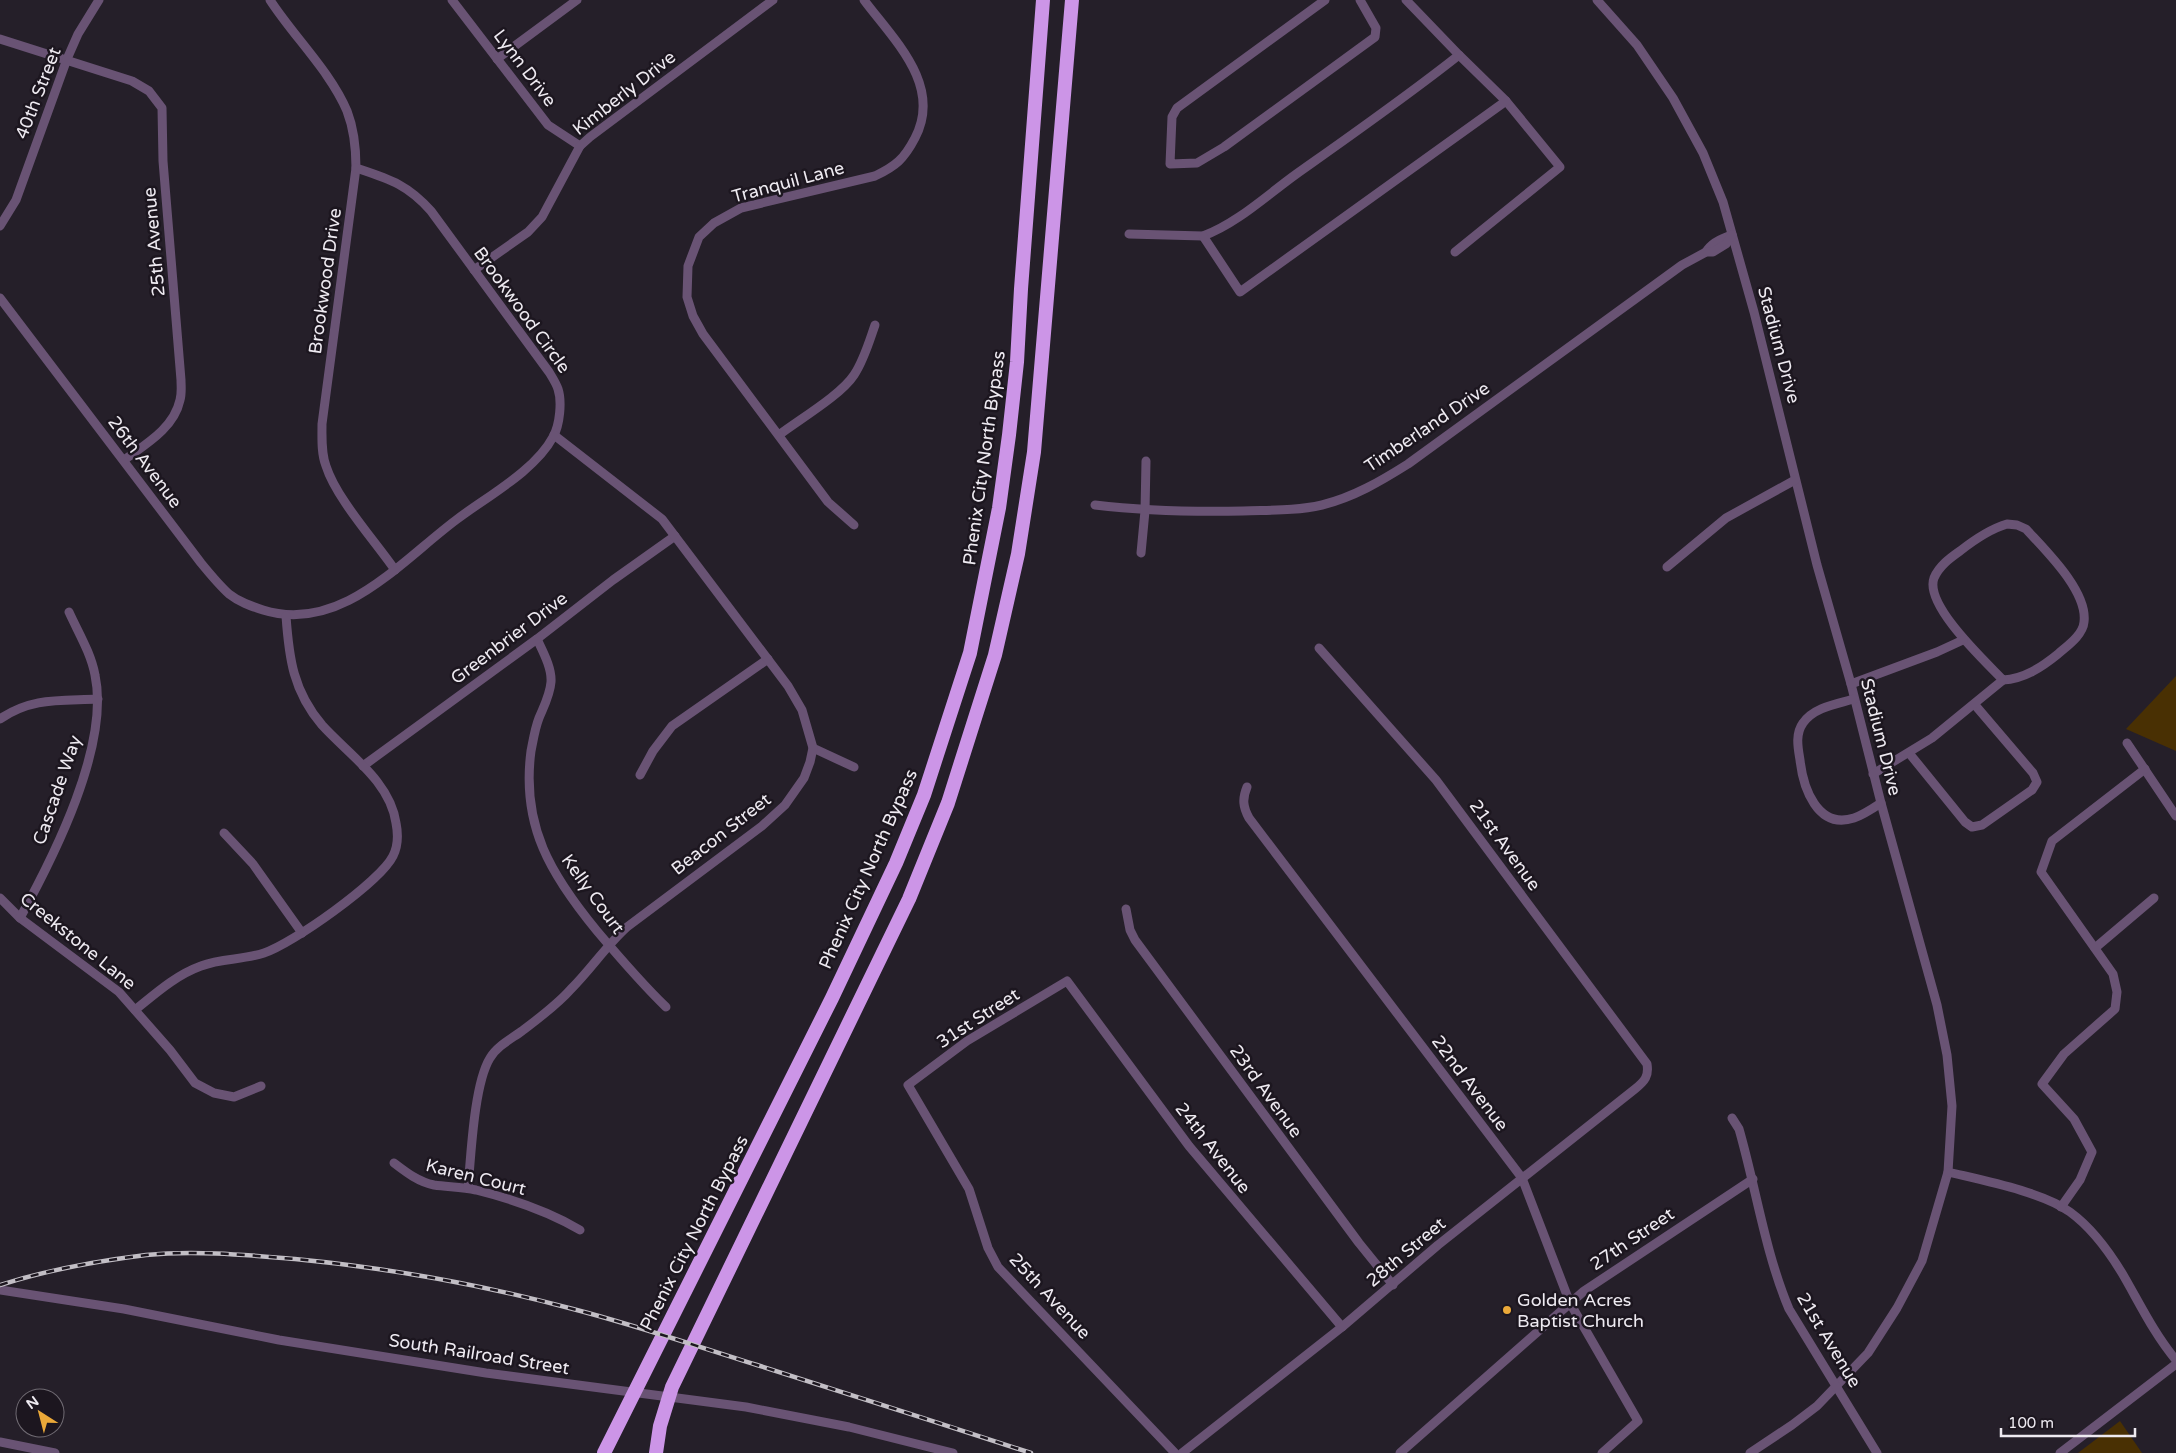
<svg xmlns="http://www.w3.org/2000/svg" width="2176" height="1453" viewBox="0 0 2176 1453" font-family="'Varela Round',sans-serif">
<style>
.green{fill:#493003}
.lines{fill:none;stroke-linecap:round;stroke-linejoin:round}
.minor{stroke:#695374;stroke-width:9}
.highway{stroke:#cc95e7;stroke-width:14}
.rail-casing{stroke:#c2bec5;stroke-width:4.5}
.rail{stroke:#1c161f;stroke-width:2.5;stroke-dasharray:8;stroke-linecap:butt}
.poi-dot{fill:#eba939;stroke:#1c161f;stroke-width:2}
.labels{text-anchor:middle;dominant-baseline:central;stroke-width:5;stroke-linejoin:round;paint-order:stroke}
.street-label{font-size:18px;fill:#eeeaf1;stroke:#1c161f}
.poi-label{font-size:18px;fill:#eeeaf1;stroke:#1c161f;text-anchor:start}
</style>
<rect width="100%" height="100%" fill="#251f29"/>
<g class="green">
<polygon points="2176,676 2176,751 2126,729"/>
<polygon points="2120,1421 2142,1453 2078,1453"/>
</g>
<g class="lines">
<g class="minor">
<path d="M270,0C294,37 330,71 347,111C354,129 356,148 356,168L322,424C322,438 321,453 326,466C336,498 375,541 395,570"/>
<polyline points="452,0 548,125 580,146"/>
<polyline points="1325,0 1177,108 1172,117 1170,164 1197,163 1224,147 1375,37 1376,28 1360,0"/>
<polyline points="1406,0 1459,55 1506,101 1560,167 1455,252"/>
<polyline points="1597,0 1637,45 1673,98 1703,153 1723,202 1754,312 1817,565 1851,684 1881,803 1937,1005 1947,1055 1952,1106 1948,1172 1922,1261 1897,1308 1868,1353 1817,1406 1792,1425 1750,1453"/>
<path d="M0,39L132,81L149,91L162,108L163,161L181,380C181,386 182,393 180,400C174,428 146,444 124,460"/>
<polyline points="497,59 577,0"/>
<polyline points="0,226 16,200 67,59 78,34 99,0"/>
<path d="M1129,234L1203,236C1236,224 1266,196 1295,175C1350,136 1406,97 1459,55"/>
<polyline points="1203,236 1240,292 1506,101"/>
<path d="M1706,252C1711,243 1722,238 1732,235"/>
<polyline points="474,270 528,232 542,217 580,146 590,137 773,0"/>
<path d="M0,298L201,563C210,574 219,585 229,594C239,602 251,606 263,610C340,634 400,562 456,520C486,497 535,471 553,437C560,425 562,401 558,389C556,383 552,377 549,372L431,211C407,184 389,179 356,168"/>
<path d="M779,435C800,419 841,395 854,375C864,360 869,342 875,325"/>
<path d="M1095,505C1145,511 1193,512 1243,511C1270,510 1296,511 1322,505C1354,497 1381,481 1408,464L1682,265L1706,252H1713L1726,244L1732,235"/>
<path d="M2007,524L2017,525L2026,529C2045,550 2088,591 2084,622C2083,635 2067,646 2058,654C2042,667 2024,679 2003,680C1986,662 1924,605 1934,578C1939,566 1950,558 1960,551C1974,540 1990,529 2007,524Z"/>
<path d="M854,525L828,502L703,334L693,316L687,297L688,266L699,237L714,223L741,208L875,176C896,166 904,159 915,138C943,85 893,39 864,0"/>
<polyline points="1141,553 1145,511 1146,461"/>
<polyline points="1667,567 1726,518 1795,480"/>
<path d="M537,639C543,652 552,668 551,682C550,695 544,706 539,718C535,728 533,741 531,751C521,826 551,875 597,931C619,957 641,983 666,1007"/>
<polyline points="1851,684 1937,652 1963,640"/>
<path d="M1854,699C1837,704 1814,707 1803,723C1795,734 1798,748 1800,760C1803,787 1817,830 1854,818C1863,815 1872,809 1881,803"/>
<path d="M0,719C32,697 61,701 98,699"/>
<polyline points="2127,743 2176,816"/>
<polyline points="813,748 854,767"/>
<polyline points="1909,753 1965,822 1972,827 1982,825 2032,790 2037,782 2033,773 1975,705"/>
<polyline points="363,766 537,639 613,580 675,536"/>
<polyline points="1873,774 1932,738 2003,680"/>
<polyline points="640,775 653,751 672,726 768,659"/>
<path d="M1247,787C1242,799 1243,807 1249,818L1522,1178L1570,1303L1638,1421L1602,1453"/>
<polyline points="224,833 253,864 302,933"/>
<polyline points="0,898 20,918 119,992 170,1050 195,1083 214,1093 234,1097 261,1086"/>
<polyline points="1126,909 1130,930 1135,940 1359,1243 1393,1285"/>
<path d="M20,918C54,856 110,746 95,675C91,653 78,632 69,612"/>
<polyline points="2095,948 2154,898"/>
<path d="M135,1010C156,993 176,975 201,966C221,958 244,960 264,953C292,944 380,882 393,856C398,846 398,833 396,823C390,781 348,754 322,725C293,691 289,658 286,616"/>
<path d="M1732,1118L1739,1129C1756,1188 1765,1252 1789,1309L1877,1453"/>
<path d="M394,1163C407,1173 419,1182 434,1185C448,1187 462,1187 476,1190C512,1199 548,1211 580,1230"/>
<path d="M1948,1172C1981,1180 2043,1192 2070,1212C2092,1228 2108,1250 2122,1273C2139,1302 2154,1334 2176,1360"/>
<path d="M468,1188C471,1155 474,1084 490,1058C497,1046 511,1039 522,1031C539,1018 557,1005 571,989C591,969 606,946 627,927L762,826L785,805L804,778L810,762L813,748L802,710L788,686L662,519L554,435"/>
<polyline points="2061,1207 2080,1180 2092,1152 2074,1119 2042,1084 2064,1054 2115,1009 2117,992 2113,974 2041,872 2052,841 2145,769"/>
<polyline points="0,1290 124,1309 279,1340 486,1373 746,1407 849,1427 953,1453"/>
<polyline points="0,1442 55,1453"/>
<polyline points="1175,1453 998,1267 988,1248 969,1189 908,1085 967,1041 1067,981 1189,1146 1342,1327"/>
<path d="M1182,1453L1342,1327L1438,1245L1635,1089C1645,1081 1649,1076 1647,1064L1436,780L1319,648"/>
<polyline points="1400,1453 1584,1291 1753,1179"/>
<polyline points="2060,1453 2176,1364"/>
</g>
<g class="highway">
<polyline points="604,1453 832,998 896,863 924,795 970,653 999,508 1009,435 1017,362 1021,289 1043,0"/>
<polyline points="656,1453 660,1426 672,1387 909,899 948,803 995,655 1018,554 1034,452 1072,0"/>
</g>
<g class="rail-casing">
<path id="rail" d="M0,1285C47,1270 97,1261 146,1255C195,1250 247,1255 295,1259C389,1268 483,1285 573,1309C635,1325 696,1346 757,1365C848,1394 940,1423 1031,1453"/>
</g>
<use href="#rail" class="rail"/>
</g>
<circle class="poi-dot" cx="1507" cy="1310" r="5"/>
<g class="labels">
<g class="street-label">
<text transform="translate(525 68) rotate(53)">Lynn Drive</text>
<text transform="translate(38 93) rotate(-69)">40th Street</text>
<text transform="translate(624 93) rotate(-38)">Kimberly Drive</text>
<text transform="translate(788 182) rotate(-15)">Tranquil Lane</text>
<text transform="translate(154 242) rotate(-95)">25th Avenue</text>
<text transform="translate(325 281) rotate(-82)">Brookwood Drive</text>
<text transform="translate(522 310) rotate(54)">Brookwood Circle</text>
<text transform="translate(1779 345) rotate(75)">Stadium Drive</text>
<text transform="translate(1427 427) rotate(-34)">Timberland Drive</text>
<text transform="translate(984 458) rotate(-82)">Phenix City North Bypass</text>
<text transform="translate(145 462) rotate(53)">26th Avenue</text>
<text transform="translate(509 638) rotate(-37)">Greenbrier Drive</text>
<text transform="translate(1881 737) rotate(76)">Stadium Drive</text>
<text transform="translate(57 790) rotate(-71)">Cascade Way</text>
<text transform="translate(721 834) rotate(-38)">Beacon Street</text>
<text transform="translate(1505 845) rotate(54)">21st Avenue</text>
<text transform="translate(868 869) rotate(-66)">Phenix City North Bypass</text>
<text transform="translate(593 894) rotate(54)">Kelly Court</text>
<text transform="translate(78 941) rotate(39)">Creekstone Lane</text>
<text transform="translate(978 1018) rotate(-33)">31st Street</text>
<text transform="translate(1470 1083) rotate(53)">22nd Avenue</text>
<text transform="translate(1266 1091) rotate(54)">23rd Avenue</text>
<text transform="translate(1213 1148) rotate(52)">24th Avenue</text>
<text transform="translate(476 1177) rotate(14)">Karen Court</text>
<text transform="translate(694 1233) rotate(-63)">Phenix City North Bypass</text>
<text transform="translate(1632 1239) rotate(-34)">27th Street</text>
<text transform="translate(1406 1252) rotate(-40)">28th Street</text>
<text transform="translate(1050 1296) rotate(47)">25th Avenue</text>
<text transform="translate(1829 1340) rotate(59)">21st Avenue</text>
<text transform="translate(479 1354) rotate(9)">South Railroad Street</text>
</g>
<g class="poi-label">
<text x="1517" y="1300">Golden Acres<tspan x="1517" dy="21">Baptist Church</tspan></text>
</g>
</g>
<g transform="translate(40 1413) rotate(324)"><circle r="24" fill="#1c161f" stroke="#706b73"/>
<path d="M0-4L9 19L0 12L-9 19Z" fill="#eba939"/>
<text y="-8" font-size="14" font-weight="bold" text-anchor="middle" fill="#eeeaf1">N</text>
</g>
<path d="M2001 1428v8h134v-8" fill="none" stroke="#eeeaf1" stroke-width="2.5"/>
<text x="2008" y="1428" font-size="15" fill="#eeeaf1" stroke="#1c161f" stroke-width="4" paint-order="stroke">100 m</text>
</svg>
